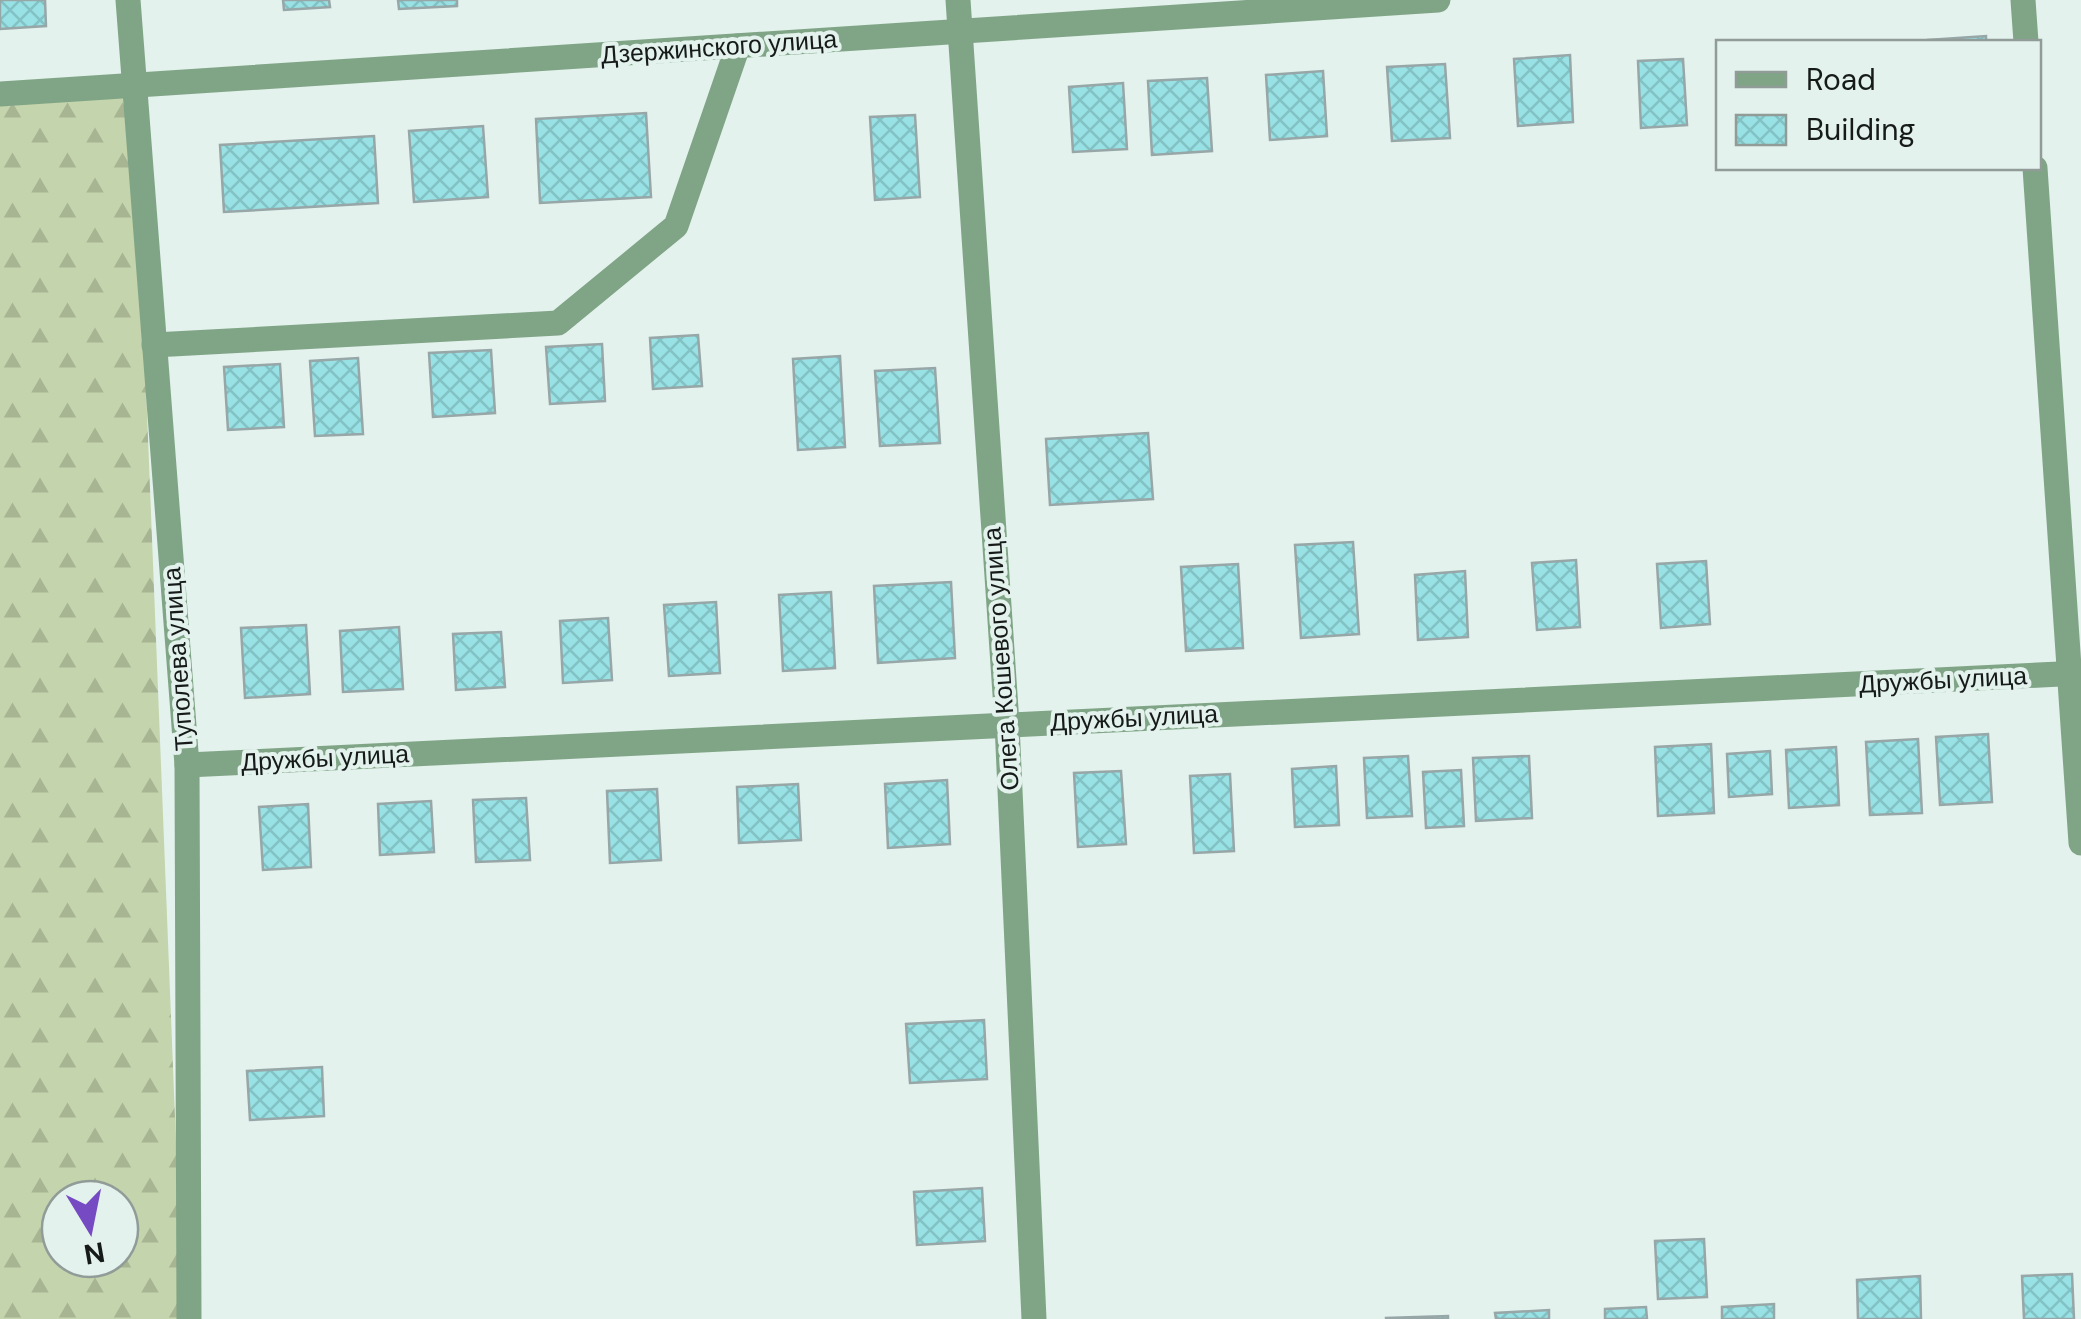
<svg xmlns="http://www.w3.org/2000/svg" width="2081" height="1319" viewBox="0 0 2081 1319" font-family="'DM Sans',sans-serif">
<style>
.forest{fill:url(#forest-firs);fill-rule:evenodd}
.building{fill:url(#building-cross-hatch);stroke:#97a6a7;stroke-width:2.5}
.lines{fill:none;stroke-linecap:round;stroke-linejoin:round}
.minor{stroke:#80a586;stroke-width:25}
.labels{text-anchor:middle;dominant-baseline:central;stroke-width:8;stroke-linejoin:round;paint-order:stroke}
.street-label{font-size:25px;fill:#161b19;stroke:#e3f2ed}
</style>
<defs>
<pattern id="forest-firs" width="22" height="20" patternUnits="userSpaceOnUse" patternTransform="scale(2.5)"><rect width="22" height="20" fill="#c4d4ac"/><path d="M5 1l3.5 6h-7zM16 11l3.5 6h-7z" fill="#a8b593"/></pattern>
<pattern id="building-cross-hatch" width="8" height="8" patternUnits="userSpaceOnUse" patternTransform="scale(2.5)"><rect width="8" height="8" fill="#98e2e5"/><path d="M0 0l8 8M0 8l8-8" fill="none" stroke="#82c1c4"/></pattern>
</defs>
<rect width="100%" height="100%" fill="#e3f2ed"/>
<path class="forest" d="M134,85L183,1319H0V94ZM60,1199H120V1259H60Z"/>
<g class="building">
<polygon points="0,0 45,0 46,26 0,29"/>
<polygon points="283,0 329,0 330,7 284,10"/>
<polygon points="398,0 457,0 457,6 399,9"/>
<polygon points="1986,36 1986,42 1928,42 1928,40"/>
<polygon points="1570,55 1573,122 1518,126 1514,59"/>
<polygon points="1683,59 1687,125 1641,128 1638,61"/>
<polygon points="1445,64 1450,138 1392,141 1387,67"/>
<polygon points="1323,71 1327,136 1270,140 1266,75"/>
<polygon points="1207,78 1212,151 1152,155 1148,81"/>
<polygon points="1123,83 1127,149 1073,152 1069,87"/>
<polygon points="646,113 651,197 540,203 536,119"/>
<polygon points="915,115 920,197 875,200 870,117"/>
<polygon points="483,126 488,197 414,202 409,131"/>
<polygon points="374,136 378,203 224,212 220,145"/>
<polygon points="698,335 702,386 653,389 650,338"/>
<polygon points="602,344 605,401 550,404 546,347"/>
<polygon points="491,350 495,413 433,417 429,353"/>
<polygon points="840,356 845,447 798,450 793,359"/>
<polygon points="358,358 363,434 315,436 310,361"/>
<polygon points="280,364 284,427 228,430 224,367"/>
<polygon points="935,368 940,443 880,446 875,371"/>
<polygon points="1148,433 1153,499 1050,505 1046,439"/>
<polygon points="1353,542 1359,634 1301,638 1295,545"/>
<polygon points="1576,560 1580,627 1537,630 1532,563"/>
<polygon points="1706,561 1710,624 1661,628 1657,564"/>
<polygon points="1238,564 1243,648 1186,651 1181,567"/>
<polygon points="1465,571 1468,637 1418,640 1415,575"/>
<polygon points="951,582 955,658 878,663 874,586"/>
<polygon points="831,592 835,668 783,671 779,595"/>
<polygon points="716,602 720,673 669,676 664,605"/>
<polygon points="608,618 612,680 563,683 560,621"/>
<polygon points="306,625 310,694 245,698 241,628"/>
<polygon points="399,627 403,689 343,692 340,631"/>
<polygon points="501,632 505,687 456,690 453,634"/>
<polygon points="1988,734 1992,802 1940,805 1936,737"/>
<polygon points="1918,739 1922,813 1870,815 1866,742"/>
<polygon points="1711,744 1714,813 1658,816 1655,747"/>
<polygon points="1836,747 1839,805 1789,808 1786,750"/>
<polygon points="1770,751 1772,794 1729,797 1727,754"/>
<polygon points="1408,756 1412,816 1367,818 1364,758"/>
<polygon points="1529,756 1532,818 1476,821 1473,758"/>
<polygon points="1336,766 1339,825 1295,827 1292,769"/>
<polygon points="1461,770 1464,826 1426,828 1423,772"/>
<polygon points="1121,771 1126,844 1078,847 1074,773"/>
<polygon points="1230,774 1234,851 1194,853 1190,776"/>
<polygon points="947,780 950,844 888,848 885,784"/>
<polygon points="798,784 801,840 739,843 737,787"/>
<polygon points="657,789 661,860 610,863 607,791"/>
<polygon points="526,798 530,860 476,862 473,800"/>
<polygon points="431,801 434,852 380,855 378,804"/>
<polygon points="308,804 311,867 263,870 259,807"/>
<polygon points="984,1020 987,1079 910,1083 906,1024"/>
<polygon points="322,1067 324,1116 250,1120 247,1071"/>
<polygon points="982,1188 985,1241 917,1245 914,1192"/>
<polygon points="1704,1239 1707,1297 1658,1299 1655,1241"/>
<polygon points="2072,1274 2074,1319 2024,1319 2022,1276"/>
<polygon points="1920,1276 1921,1319 1858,1319 1857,1280"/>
<polygon points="1774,1304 1774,1319 1722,1319 1722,1307"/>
<polygon points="1646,1307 1647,1319 1605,1319 1605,1309"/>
<polygon points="1549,1310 1549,1319 1496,1319 1495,1313"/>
<polygon points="1448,1316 1448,1319 1386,1319 1386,1318"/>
</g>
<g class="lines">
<g class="minor">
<polyline points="128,0 187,765 189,1319"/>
<polyline points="958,0 1007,724 1034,1319"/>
<polyline points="2023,0 2026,42"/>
<polyline points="0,94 1438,0"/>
<polyline points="2035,168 2081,843"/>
<polyline points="154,345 558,323 676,226 738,46"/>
<polyline points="187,765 2081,673"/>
</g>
</g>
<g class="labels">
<g class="street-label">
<text transform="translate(719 47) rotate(-4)">Дзержинского улица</text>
<text transform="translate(178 659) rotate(-94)">Туполева улица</text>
<text transform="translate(1001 659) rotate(-94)">Олега Кошевого улица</text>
<text transform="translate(1943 680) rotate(-3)">Дружбы улица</text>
<text transform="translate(1134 718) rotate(-3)">Дружбы улица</text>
<text transform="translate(325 758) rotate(-3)">Дружбы улица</text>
</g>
</g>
<rect x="1716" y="40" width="325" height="130" fill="#e3f2ed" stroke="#919c98" stroke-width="2.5"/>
<rect x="1736" y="72" width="50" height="15" fill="#80a586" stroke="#919c98" stroke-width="2.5"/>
<text x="1806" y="90" font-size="30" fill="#161b19">Road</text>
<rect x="1736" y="115" width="50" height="30" fill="url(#building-cross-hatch)" stroke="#919c98" stroke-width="2.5"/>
<text x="1806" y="140" font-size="30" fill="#161b19">Building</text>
<g transform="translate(90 1229) rotate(170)"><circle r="48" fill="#e3f2ed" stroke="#919c98" stroke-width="2.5"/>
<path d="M0-8L18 38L0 25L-18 38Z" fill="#764ac2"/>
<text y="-15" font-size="28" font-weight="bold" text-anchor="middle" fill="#161b19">N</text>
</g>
</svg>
